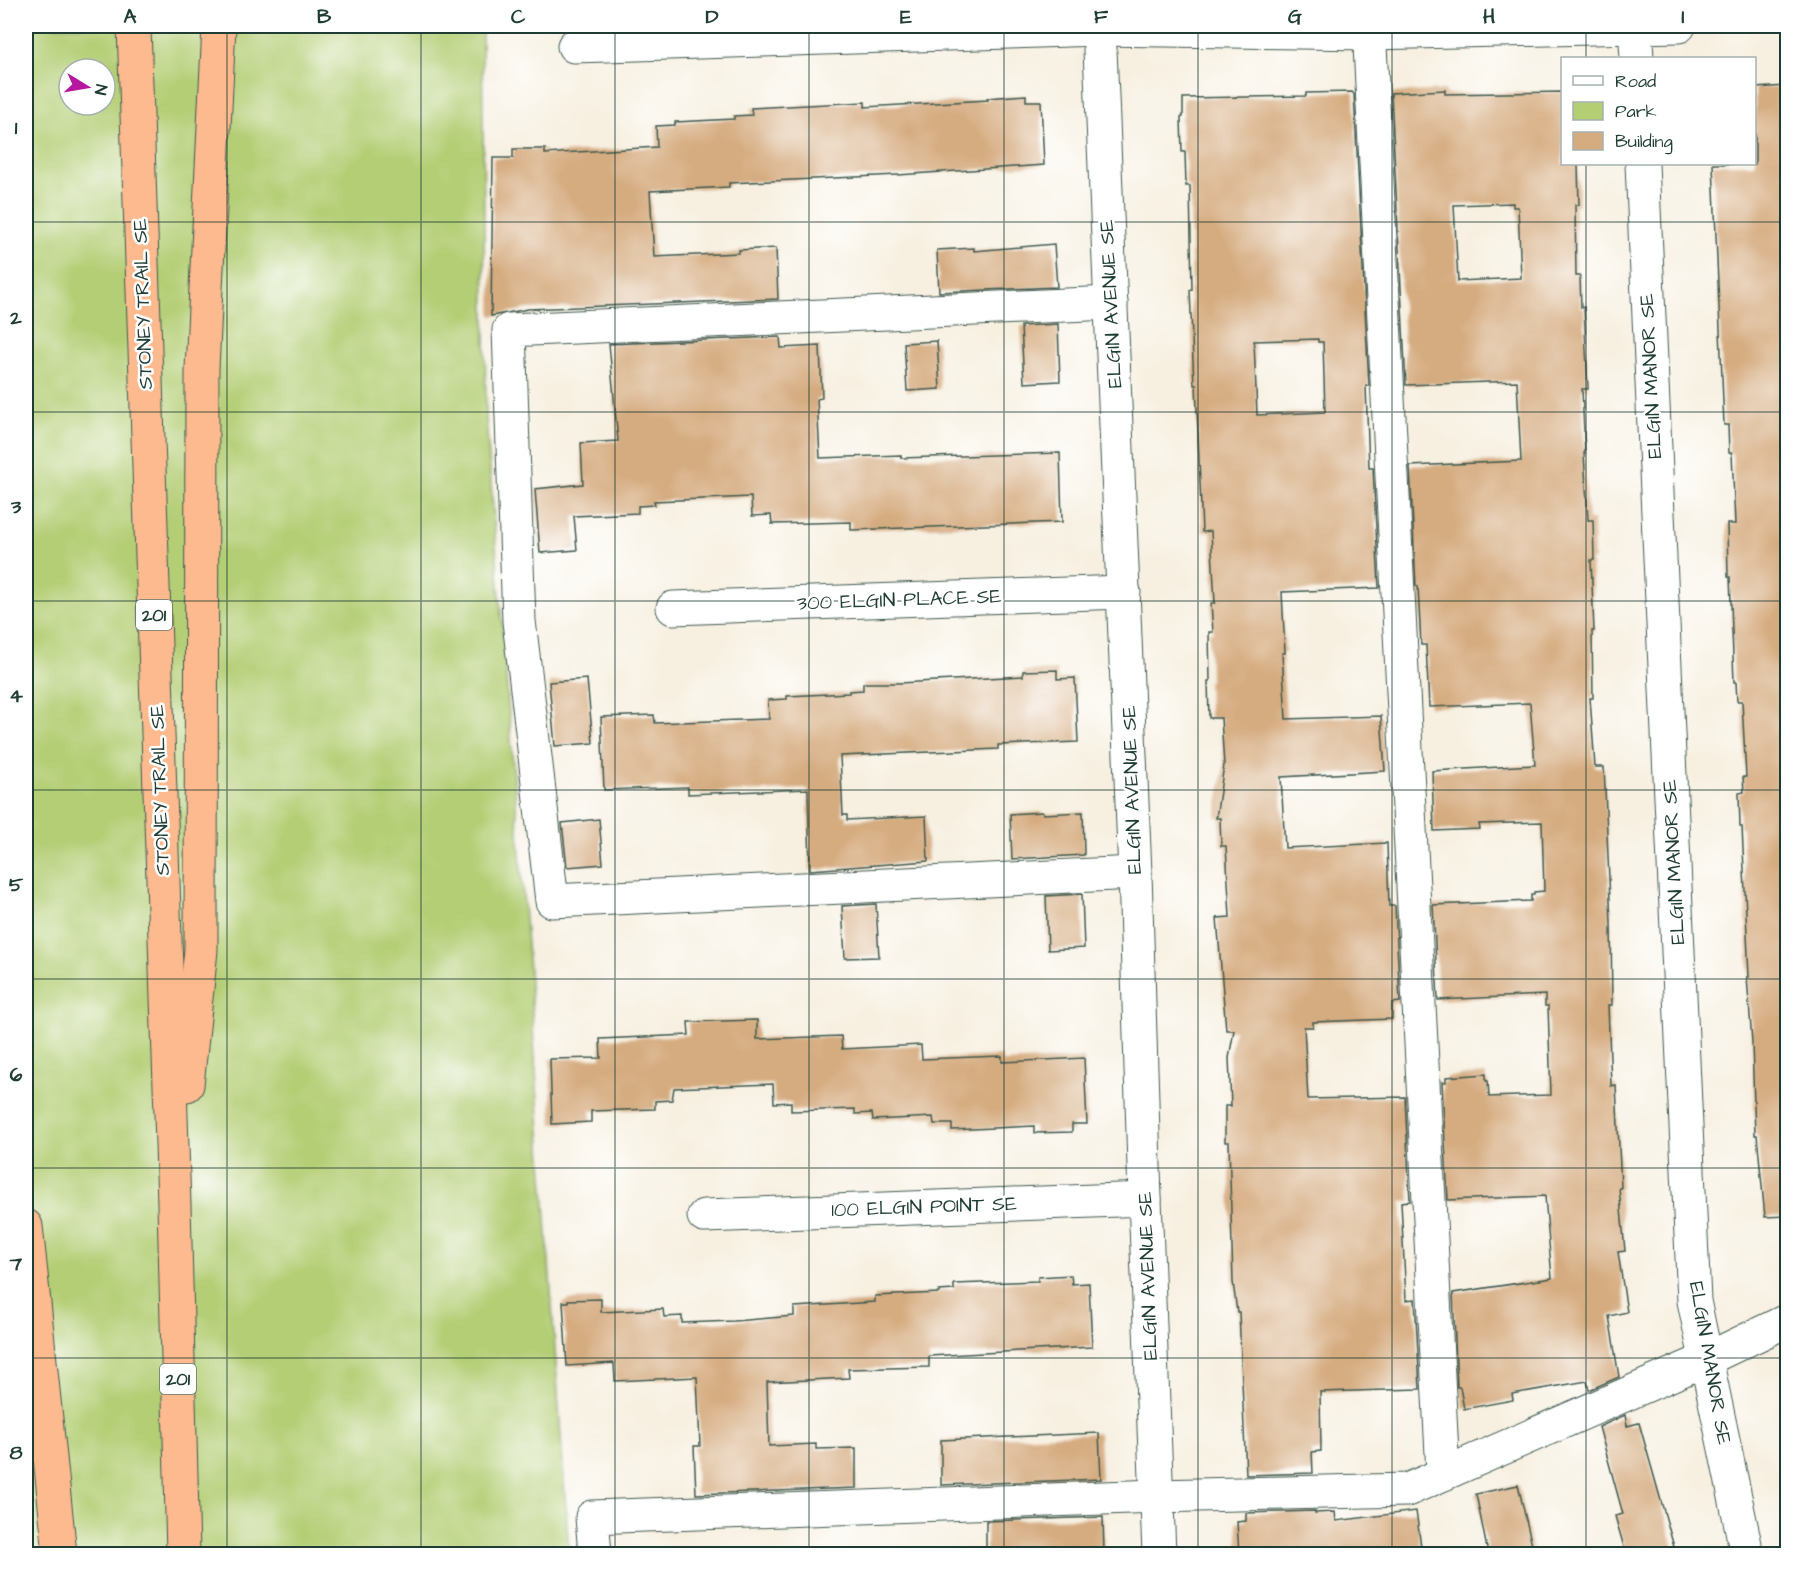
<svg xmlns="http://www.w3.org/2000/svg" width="1813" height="1580" viewBox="0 0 1813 1580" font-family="'Architects Daughter',sans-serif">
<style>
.green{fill:#b4ce74;stroke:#6a8654;stroke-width:1.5;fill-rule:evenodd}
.building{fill:#d5ac80;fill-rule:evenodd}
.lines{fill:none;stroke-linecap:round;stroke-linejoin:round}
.minor-casing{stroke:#3f584e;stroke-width:35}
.highway-casing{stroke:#3f584e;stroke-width:35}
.minor{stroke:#fff;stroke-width:33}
.highway{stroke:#fcba8e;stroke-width:33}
.grid{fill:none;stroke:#1f3d34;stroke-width:1.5;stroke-opacity:0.55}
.labels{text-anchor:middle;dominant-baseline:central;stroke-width:5;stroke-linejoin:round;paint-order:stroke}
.shield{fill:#fff;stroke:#627771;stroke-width:1.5}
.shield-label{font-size:18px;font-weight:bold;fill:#1f3d34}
.street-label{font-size:20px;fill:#1f3d34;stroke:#fff}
.neatline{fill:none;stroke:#1f3d34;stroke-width:2}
.grid-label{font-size:20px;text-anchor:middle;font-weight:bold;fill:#1f3d34}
</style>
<rect width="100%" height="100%" fill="#fff"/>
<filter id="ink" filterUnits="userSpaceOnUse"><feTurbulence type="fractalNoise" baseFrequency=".0167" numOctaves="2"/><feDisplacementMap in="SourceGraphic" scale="12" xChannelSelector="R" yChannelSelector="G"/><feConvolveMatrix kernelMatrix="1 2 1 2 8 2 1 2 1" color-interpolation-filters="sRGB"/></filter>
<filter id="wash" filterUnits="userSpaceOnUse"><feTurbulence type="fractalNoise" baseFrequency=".008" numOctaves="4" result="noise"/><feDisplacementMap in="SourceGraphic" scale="24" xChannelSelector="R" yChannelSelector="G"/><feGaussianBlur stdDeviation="1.35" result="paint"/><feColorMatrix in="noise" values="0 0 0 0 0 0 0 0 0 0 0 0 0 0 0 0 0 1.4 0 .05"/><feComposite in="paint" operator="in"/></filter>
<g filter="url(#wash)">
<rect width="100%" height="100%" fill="#f7f0e1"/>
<path class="green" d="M26,26H482L486,419L529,970L569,1554H26ZM69,69H105V105H69Z"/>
<g id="blocks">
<g class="building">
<polygon points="1788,86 1788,1216 1765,1217 1757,1135 1755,1135 1752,1042 1747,977 1749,977 1742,827 1740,827 1739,793 1744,792 1743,777 1746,777 1742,701 1737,701 1736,682 1734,682 1730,577 1728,577 1727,524 1735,524 1732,453 1729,453 1728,425 1724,425 1713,164 1755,164 1755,88"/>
<path d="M1445,90V94L1563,92V164H1578L1579,205H1575L1576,276H1580L1581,308L1584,307L1588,389H1582L1585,453H1584L1588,520H1593L1594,560H1591L1594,631H1592L1593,698H1590L1595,767H1604L1611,923L1612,1005H1608L1611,1086L1616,1085L1621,1188H1619L1625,1251L1618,1252L1627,1312L1609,1316L1619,1377L1589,1390L1587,1381L1512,1394L1513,1400L1464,1409L1460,1387H1457L1453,1293L1552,1278L1545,1196L1448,1200L1442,1082H1446V1077L1486,1074V1081H1488L1489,1097L1551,1095L1548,1006H1545V995L1438,1000L1433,905L1531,901V895H1534V892L1544,891L1542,822L1479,824L1480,829L1434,831L1432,771L1535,765L1530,703L1429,707L1426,645H1421L1418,586H1416L1410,466L1521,461L1517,381L1406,385L1391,93ZM1513,203V207H1518L1521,278L1458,281L1454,205Z"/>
<path d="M1352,92L1354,94L1369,386H1366L1369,468H1373L1379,588L1282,592L1285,653H1282L1286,719L1381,716L1385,771L1281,777L1285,848L1387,843L1389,906H1395L1400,1002L1392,1003V1019L1313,1022V1027H1304L1308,1099L1405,1097L1410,1201L1401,1202L1406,1300L1415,1299L1420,1389L1320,1392L1321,1451L1312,1452L1313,1473L1246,1475L1239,1312H1237L1233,1282L1229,1142H1225V1106H1231L1229,1058L1234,1030H1226L1217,918L1230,917L1226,846H1221L1220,818H1216L1224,765L1221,718H1209L1208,681H1210L1209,632H1213L1211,603H1215L1211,531L1202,532L1196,385H1194L1190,290H1192L1190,186H1186L1185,152H1182L1181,117H1183V98L1306,96V93ZM1318,339V342H1323L1325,412L1257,415L1254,341Z"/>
<polygon points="1026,95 1026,101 1041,101 1044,165 898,175 729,183 729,187 650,191 654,257 739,253 739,250 776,248 778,299 528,309 491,316 493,158 513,158 513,149 545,149 545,154 657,147 656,126 675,125 675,122 734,119 734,116 752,115 751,108 865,102 865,107 988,100 987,98"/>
<polygon points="1054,244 1057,287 939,292 937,250 974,248 974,251"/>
<polygon points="1058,324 1060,381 1024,383 1021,326"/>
<polygon points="780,337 781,348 820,346 822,398 817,399 820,458 901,455 901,458 1060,453 1062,522 851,530 851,522 772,524 771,515 752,516 751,497 654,501 655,505 638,506 638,513 574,516 577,550 540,553 535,489 583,484 581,443 618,441 609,344"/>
<polygon points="937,341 940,389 907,391 904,343"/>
<polygon points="1057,670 1057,679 1075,678 1078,742 998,745 998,749 840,756 843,815 847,815 847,820 926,816 928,861 810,870 808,789 688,794 688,787 604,790 601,717 654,715 655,723 769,719 768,700 787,699 787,696 849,693 849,691 863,690 863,683 900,683 1023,676 1023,671"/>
<polygon points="587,679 593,743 555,746 549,682"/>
<polygon points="1042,812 1043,814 1083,812 1084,855 1012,859 1010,814"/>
<polygon points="599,819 603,864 567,867 562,823"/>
<polygon points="1082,894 1084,948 1048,950 1046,896"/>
<polygon points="876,904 879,957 845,958 842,906"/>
<polygon points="757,1020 757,1039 841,1036 842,1049 921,1045 922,1059 1002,1056 1002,1062 1084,1058 1087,1124 1072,1124 1072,1132 1034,1133 1034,1126 952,1130 952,1124 934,1124 933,1117 873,1120 872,1113 855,1114 855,1109 791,1111 791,1102 774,1103 773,1084 674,1088 672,1100 655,1101 655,1109 591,1111 591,1122 552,1124 550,1059 601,1058 600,1039 689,1035 688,1022"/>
<polygon points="1071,1275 1072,1284 1089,1283 1092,1347 929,1356 929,1367 848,1369 849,1378 767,1382 769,1446 816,1444 816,1449 856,1448 856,1488 696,1494 694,1446 700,1446 697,1377 615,1381 614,1363 567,1366 563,1302 568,1302 568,1300 601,1299 601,1312 663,1309 664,1317 682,1316 682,1323 734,1321 794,1316 794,1307 875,1302 875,1296 939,1293 939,1291 954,1290 954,1284 1038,1281 1038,1277"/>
<polygon points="1625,1415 1627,1426 1639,1423 1676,1554 1626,1554 1615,1516 1623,1514 1599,1427"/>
<polygon points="1099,1433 1101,1479 941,1485 941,1440"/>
<polygon points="1518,1485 1534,1554 1488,1554 1476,1494"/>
<polygon points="1315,1511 1315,1513 1335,1512 1336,1521 1416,1511 1422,1554 1239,1554 1237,1522 1246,1521 1246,1513"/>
<polygon points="1103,1517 1104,1554 986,1554 986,1521"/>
</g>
</g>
</g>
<g filter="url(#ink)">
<use href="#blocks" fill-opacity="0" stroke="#3f584e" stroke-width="1.5"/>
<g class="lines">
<g class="minor-casing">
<g id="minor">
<polyline points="1099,26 1135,873 1145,1199 1159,1554"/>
<polyline points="1369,26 1443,1474"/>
<polyline points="1635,26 1637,58"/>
<polyline points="574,46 1099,29 1370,33 1679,26"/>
<polyline points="1642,164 1694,1301 1747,1554"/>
<polyline points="1111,303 509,330 519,621 552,901 1135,873"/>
<polyline points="673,608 1124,592"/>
<polyline points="704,1216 1145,1199"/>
<polyline points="595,1554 592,1517 1157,1496 1407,1490 1707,1359 1788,1320"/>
</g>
</g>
<g class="highway-casing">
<g id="highway">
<polyline points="134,26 174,1204 183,1554"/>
<polyline points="187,1085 201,950 202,369 219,26"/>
<polyline points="26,1226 60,1554"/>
</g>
</g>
<use href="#minor" class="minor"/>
<use href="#highway" class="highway"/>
</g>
</g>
<path class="grid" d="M227,26V1554M421,26V1554M615,26V1554M809,26V1554M1004,26V1554M1198,26V1554M1392,26V1554M1586,26V58M1586,164V1554M26,222H1788M26,412H1788M26,601H1788M26,790H1788M26,979H1788M26,1168H1788M26,1358H1788"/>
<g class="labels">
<g class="shield">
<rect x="136" y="600" width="36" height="30" rx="4.5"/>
<rect x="160" y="1364" width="36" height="30" rx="4.5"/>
</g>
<g class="shield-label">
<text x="154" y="615">201</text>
<text x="178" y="1379">201</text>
</g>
<g class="street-label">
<text transform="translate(143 304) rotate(-92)">STONEY TRAIL SE</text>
<text transform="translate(1111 304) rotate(-93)">ELGIN AVENUE SE</text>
<text transform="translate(1651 376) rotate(-93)">ELGIN MANOR SE</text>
<text transform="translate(899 600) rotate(-2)">300 ELGIN PLACE SE</text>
<text transform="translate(160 790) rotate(-92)">STONEY TRAIL SE</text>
<text transform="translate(1132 790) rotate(-92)">ELGIN AVENUE SE</text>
<text transform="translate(1674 862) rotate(-93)">ELGIN MANOR SE</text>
<text transform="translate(924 1207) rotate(-2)">100 ELGIN POINT SE</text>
<text transform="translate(1148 1276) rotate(-92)">ELGIN AVENUE SE</text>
<text transform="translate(1710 1363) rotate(80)">ELGIN MANOR SE</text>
</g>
</g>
<rect width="1813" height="1580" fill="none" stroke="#fff" stroke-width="66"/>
<rect x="1561" y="57" width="195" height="108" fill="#ffffff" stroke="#a5b1ae" stroke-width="1.5"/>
<rect x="1573" y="76" width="30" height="9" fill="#ffffff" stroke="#a5b1ae" stroke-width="1.5"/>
<text x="1615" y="87" font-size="18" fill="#1f3d34">Road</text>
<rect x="1573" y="102" width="30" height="18" fill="#b4ce74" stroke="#a5b1ae" stroke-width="1.5"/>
<text x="1615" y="117" font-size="18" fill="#1f3d34">Park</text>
<rect x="1573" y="132" width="30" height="18" fill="#d5ac80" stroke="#a5b1ae" stroke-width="1.5"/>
<text x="1615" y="147" font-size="18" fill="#1f3d34">Building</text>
<g transform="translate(87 87) rotate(101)"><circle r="28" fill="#ffffff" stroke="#a5b1ae" stroke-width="1.5"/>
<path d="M0-4.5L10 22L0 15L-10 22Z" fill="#b5179e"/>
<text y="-9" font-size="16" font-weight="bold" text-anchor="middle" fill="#1f3d34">N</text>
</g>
<rect x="33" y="33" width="1747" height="1514" class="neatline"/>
<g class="grid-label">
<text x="130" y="23">A</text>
<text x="324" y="23">B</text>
<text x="518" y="23">C</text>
<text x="712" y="23">D</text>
<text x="906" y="23">E</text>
<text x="1101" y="23">F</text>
<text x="1295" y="23">G</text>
<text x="1489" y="23">H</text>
<text x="1683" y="23">I</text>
<text x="16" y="134">1</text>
<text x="16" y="324">2</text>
<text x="16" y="513">3</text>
<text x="16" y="702">4</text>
<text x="16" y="891">5</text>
<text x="16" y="1081">6</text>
<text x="16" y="1270">7</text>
<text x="16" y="1459">8</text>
</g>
</svg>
